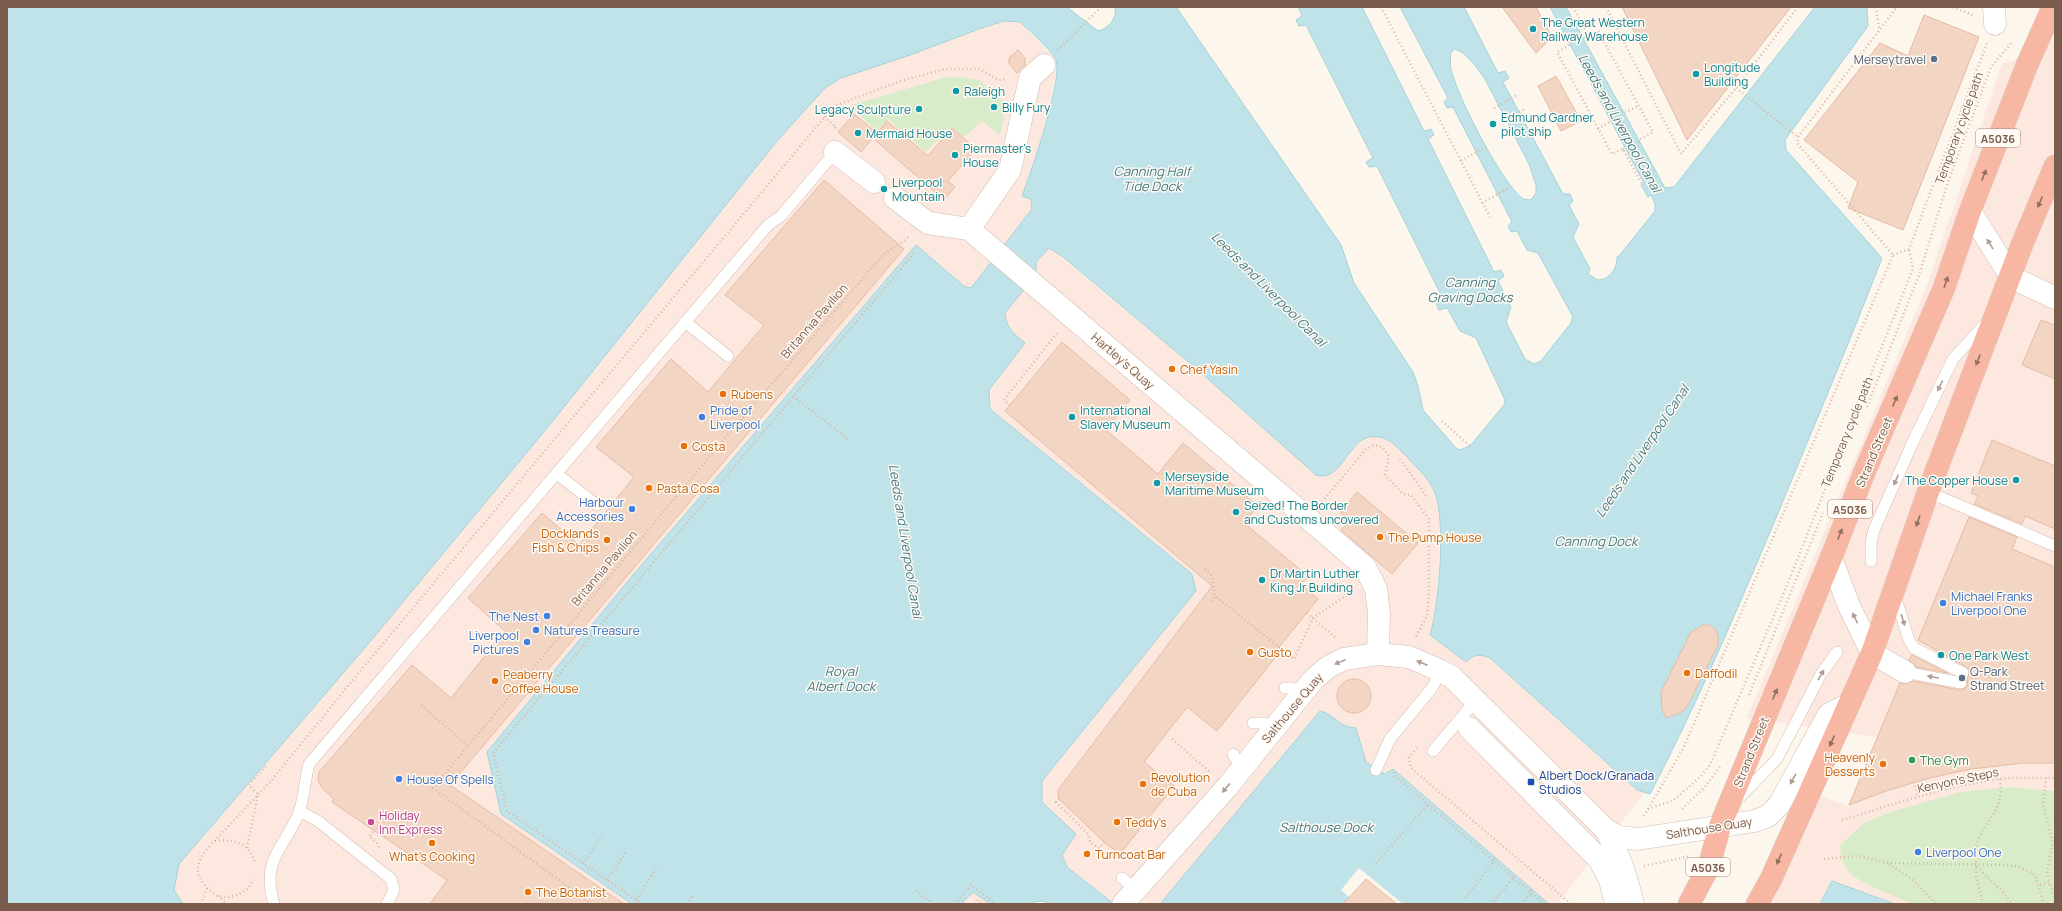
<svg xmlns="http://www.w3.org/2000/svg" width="2062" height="911" viewBox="0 0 2062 911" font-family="Manrope,sans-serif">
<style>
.commercial{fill:#fde8e0}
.green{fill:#d8ecc9}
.water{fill:#bfe3e8;stroke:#a5d3da;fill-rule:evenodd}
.pier{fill:#fdf6ec}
.building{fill:#f3d5c3;stroke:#e6bba3}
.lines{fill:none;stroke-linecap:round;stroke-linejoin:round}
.lane-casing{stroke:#d1beb0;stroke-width:12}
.street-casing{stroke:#d1beb0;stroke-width:23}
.highway-casing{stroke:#dad1cd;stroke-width:23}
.path{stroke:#d9b8a5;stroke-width:2.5;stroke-dasharray:1 3;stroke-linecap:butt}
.lane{stroke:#fff;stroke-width:11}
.street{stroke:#fff;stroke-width:22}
.highway{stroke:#f7b7a3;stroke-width:22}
.oneway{fill:#936e5e}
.oneway2{fill:#af9d94}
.culture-dot{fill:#0f9aa8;stroke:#fffaf3;stroke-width:1.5}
.service-dot{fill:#5c6f8a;stroke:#fffaf3;stroke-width:1.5}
.food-dot{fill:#e8710a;stroke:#fffaf3;stroke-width:1.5}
.shop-dot{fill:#3f7fe0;stroke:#fffaf3;stroke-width:1.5}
.leisure-dot{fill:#2e9e5b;stroke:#fffaf3;stroke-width:1.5}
.transit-dot{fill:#1a4fb4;stroke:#fffaf3;stroke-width:1.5}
.hotel-dot{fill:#d1479c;stroke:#fffaf3;stroke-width:1.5}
.labels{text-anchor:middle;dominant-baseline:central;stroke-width:3;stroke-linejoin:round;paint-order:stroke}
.shield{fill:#fffaf3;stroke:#a28b7f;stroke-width:1}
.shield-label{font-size:11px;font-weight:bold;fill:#7a5c4d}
.culture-label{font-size:12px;fill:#0d838f;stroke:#fffaf3;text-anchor:start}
.service-label{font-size:12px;fill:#4e5e75;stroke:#fffaf3;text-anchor:end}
.street-label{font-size:12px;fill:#7a5c4d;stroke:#fffaf3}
.food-label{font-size:12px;fill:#c56008;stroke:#fffaf3;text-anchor:start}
.shop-label{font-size:12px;fill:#366cbe;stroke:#fffaf3;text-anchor:start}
.leisure-label{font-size:12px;fill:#27864d;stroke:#fffaf3;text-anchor:start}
.transit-label{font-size:12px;fill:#164399;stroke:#fffaf3;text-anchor:start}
.hotel-label{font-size:12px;fill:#b23c85;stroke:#fffaf3;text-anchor:start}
.water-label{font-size:13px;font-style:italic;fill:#437c86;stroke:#fffaf3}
</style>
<rect width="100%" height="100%" fill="#fdf6ec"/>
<g class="commercial">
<polygon points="2040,7 2055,7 2055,904 1757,904 1809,792 1848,806 1877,737 1747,718 1929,280 2002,63 2018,59"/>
<polygon points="1004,21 1020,22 1055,59 1057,68 1048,112 1035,160 1023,195 1031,199 1032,209 971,288 965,287 916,245 633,575 487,752 501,814 632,904 183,904 174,890 179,864 777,141 825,88 841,78"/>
<polygon points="1050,248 1191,364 1316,475 1367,438 1377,436 1391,440 1418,469 1435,491 1439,505 1440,520 1437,603 1430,635 1471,657 1479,654 1490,658 1592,751 1637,790 1645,792 1557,904 1549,904 1531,889 1393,769 1386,774 1366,762 1356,728 1347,727 1326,712 1320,711 1160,904 1114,904 1067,867 1062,855 1075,834 1042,802 1042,781 1196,591 1192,574 990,409 991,387 1024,343 1013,334 1006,322 1005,313 1035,275 1035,262"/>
<polygon points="972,892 990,904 961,904"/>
</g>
<g class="green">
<polygon points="950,76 979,80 1004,102 1004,119 1000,135 982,121 964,137 951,127 926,152 888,119 877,131 849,106"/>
<polygon points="2008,787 2055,791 2055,904 1913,904 1870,886 1850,874 1841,858 1840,845 1864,823 1891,812 1960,792"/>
</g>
<g class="water">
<path d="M7,7H1067L1098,31C1109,28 1117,19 1115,7H1176L1341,245L1354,283L1413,372L1418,386L1423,410L1456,448L1460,450L1470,446L1504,405L1505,400L1476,338L1460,331L1447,308L1439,310L1436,303L1443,299L1377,166L1369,167L1366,162L1373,158L1306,25L1299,26L1296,20L1302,16L1298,7H1362L1424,131L1431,129L1434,135L1428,139L1494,272L1501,270L1504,276L1498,281L1511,307L1506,322L1525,359L1534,364L1541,361L1571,323L1573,317L1538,253L1527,250L1517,231L1511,232L1508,226L1512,222L1453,107L1447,108L1444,102L1448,98L1400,7H1464L1498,73L1505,71L1509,78L1503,82L1563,194H1570L1573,201L1569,205L1579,224L1573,237L1590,269L1588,274L1598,280C1609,280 1618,268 1617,257L1619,256L1655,211V204L1651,195L1648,197L1641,185L1644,183L1550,7H1566L1665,188L1674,187L1815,7H1867L1868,26L1785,140L1786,150L1882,258C1849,344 1813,428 1778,513C1738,608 1698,702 1650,794L1637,790L1490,658C1479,654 1474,654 1466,662L1430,635C1439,606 1446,521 1435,493C1430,479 1415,466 1405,455C1394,444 1387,435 1370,437C1348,440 1341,483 1316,475L1191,364L1063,257L1049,248L1036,262V275L1005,313C1006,328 1014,334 1025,343L989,390L990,409L1192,574L1196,591L1042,781V802L1076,834L1062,855L1067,867L1114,904H1047L1043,901L1034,902L1032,904H990L973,892L961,904H632L501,814L487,752L633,575L916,245L965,287L971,288L1032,209L1031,199L1022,196C1031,173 1063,79 1056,60C1052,51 1028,29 1020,22L1004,21L979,29L913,54L841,78L825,88L777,141L552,422L369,643L179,864L174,890L183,904H7ZM1455,49L1463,53L1474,64L1485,79L1529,164L1536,185V193L1531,200L1523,199C1502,183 1461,103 1453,76C1450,69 1450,60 1451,52Z"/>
<path d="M1320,711C1335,714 1337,727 1356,728L1366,762L1385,774L1393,769L1549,904H1160Z"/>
<polygon points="1832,881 1895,904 1820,904"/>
</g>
<polygon class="pier" points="1359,868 1403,904 1357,904 1341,890"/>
<g class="building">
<polygon points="1502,7 1536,7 1552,37 1536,53"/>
<polygon points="1622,7 1791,7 1687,140"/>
<polygon points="1924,15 1979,37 1903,230 1848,208 1858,182 1804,140 1880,43 1908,56"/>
<polygon points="1018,50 1025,58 1025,65 1017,73 1009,64 1009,58"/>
<polygon points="1556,76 1581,121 1561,131 1538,86"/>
<polygon points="854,114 877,133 861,152 838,132"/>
<polygon points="887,121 928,156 952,128 976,149 948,181 955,187 944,200 873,138"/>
<polygon points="824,180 904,249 450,785 624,904 430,904 447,880 332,802 334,799 323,789 318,781 319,772 412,665 451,698 505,631 468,598 542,513 579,545 634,477 596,447 671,359 708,392 764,325 725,295"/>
<polygon points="2041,320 2055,325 2055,379 2022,365"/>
<polygon points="1062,342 1130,400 1106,430 1158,474 1183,443 1258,506 1244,523 1308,576 1301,584 1318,599 1275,652 1278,654 1217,731 1187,707 1144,762 1174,786 1120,854 1104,842 1059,799 1058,790 1212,586 1005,411"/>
<polygon points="1992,440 2055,466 2055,529 2025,516 2022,524 1974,504 1978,496 1971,493"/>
<polygon points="1357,492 1418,543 1392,574 1341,530 1350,520 1340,512"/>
<polygon points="1969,517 2017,537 2012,549 2055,567 2055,763 2023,763 1971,769 1930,778 1886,791 1849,805 1900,683 1905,684 1913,681 1960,690 1964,689 1968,685 1967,679 1970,672 1966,667 1918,640"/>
<polygon points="1703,625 1710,625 1716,630 1718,637 1718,645 1688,705 1682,712 1666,718 1662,709 1661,692 1691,632"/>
<polygon points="1912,655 1948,673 1916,667 1909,660"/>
<circle cx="1354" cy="696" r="17"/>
<polygon points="1366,879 1397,904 1343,904"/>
</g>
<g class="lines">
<g class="lane-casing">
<g id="lane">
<polyline points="685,322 728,356"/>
<polyline points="557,474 597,505"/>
<polyline points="1928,492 2055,546"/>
<polyline points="1871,561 1871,542 1874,530 1912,444 1953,359 1986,323"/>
<polyline points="1895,596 1909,640 1914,648 1963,673"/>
<polyline points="1905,672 1961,683"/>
<polyline points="1285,688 1292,688 1300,695"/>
<polyline points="1253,723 1264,723 1273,730"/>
<polyline points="1433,751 1476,700"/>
<polyline points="1233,754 1237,761 1244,766"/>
<polyline points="1376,770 1390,739 1432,688 1441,671"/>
<polyline points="1738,799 1777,759 1821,674 1837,652"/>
<polyline points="299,811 318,821 391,879 394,890 387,904"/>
<polyline points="1122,878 1135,889"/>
<path d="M274,904C261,859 283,850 299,813C304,798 305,779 309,764L768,225L781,216L835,152"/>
</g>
</g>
<g class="street-casing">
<g id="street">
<polyline points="1994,7 1995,24"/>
<polyline points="835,152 874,182"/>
<polyline points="895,198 928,223 969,229 1365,567 1376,589 1379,613 1378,654"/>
<polyline points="1970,211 2011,277 2055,298"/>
<polyline points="969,229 1010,170 1030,78 1044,65"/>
<polyline points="1831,558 1849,606 1872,653 1905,672"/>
<polyline points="1469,728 1599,859 1610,880 1616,904"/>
<path d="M1606,830C1619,854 1627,877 1633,904"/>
<polyline points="1123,904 1228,786 1313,680 1328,667 1344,659 1378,654 1409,657 1441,671 1452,677 1606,830 1619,837 1638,839 1755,821 1768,816 1779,805 1829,714 1848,705"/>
</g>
</g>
<g class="highway-casing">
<g id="highway">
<polyline points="1689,904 1709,866 1720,826 1831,558 1864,473 1944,288 1970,211 2027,65 2053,7"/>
<polyline points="1757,904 1771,879 1872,653 1928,492 2023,242 2055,166"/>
</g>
</g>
<g class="path">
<polyline points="1381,7 1490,217"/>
<polyline points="1573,7 1588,35"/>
<polyline points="1606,7 1681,154 1736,88 1798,7"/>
<polyline points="1876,7 1879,28"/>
<polyline points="1953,7 1973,15"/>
<polyline points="1058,50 1101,7"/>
<polyline points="1736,88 1798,137"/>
<polyline points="1494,108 1517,95"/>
<polyline points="824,117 836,127 834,130"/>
<polyline points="1505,119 1525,109"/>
<polyline points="1598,129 1609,122 1614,111 1626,112 1639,106"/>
<polyline points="1623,149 1635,150 1641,139 1653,132 1598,31 1585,37 1574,37 1568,46 1557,52 1612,154 1623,149 1642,184"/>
<polyline points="1461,161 1487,146"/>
<polyline points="1482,203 1510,187"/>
<polyline points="1893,255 1909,249 1987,43"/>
<polyline points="793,396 849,440"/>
<polyline points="1010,405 1004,400 1057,333"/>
<polyline points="1867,407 1919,275 1947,185 1991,67 2012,42"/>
<polyline points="1442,421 1470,446"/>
<polyline points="1400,459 1427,497"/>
<polyline points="1322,502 1365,450 1374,445 1382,447 1389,456 1385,475 1403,494 1411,495 1429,519 1429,589 1427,616 1415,638"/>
<polyline points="1205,569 1212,576 1215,596 1294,659 1313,618 1354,590"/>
<polyline points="1211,601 1215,596"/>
<polyline points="1307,613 1337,639"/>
<polyline points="1749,695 1823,513"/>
<polyline points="421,705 467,745"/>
<polyline points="1172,739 1211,773"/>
<polyline points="1417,748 1409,757 1411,768 1571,904"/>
<polyline points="1394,772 1395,776 1544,904"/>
<polyline points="2046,778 2043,805 2053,842 2047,871 2050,883"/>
<polyline points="1914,782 1918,797"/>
<polyline points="1059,799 1056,802 1088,834 1090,842 1118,862"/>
<polyline points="1648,809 1674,800 1701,776 1710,765 1785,590 1912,271 1913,268 1909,249"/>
<polyline points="1682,809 1705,787 1720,767"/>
<polyline points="1644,816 1684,747 1893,255 1797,143 1798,137 1897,7"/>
<path d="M1842,820C1894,804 1946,786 2000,779C2018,777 2037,778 2055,778"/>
<polyline points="373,832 369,836 379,845 379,848"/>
<path d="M215,841C232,838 252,844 255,864"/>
<polyline points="247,848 258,794 249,785 266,766"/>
<polyline points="1099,849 1104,842"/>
<polyline points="1824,859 1858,856 1888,863 2008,865 2019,867 2035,875 2044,904"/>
<polyline points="583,863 604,834"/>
<polyline points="1376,863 1428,804"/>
<polyline points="1889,864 1914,881 1936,904"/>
<polyline points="1644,866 1690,856"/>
<path d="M1976,866C1976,857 1975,846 1979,837C1991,814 2004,809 2000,779"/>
<polyline points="607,880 627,850"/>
<polyline points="2040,885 2050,883 2055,898"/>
<path d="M207,888C210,891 214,894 218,896C231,900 249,893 253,879"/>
<polyline points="916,891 933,904"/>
<polyline points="218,896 227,904"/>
<polyline points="1465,898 1494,861 1493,857"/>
<polyline points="636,900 656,869"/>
<path d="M201,904L207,888C195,873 195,868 205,851L271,781L361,670L834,106L901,81L945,69H979L999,80L1007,79"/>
<polyline points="592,904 433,788 726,437 884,254 910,236"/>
<polyline points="642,904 507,811 493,753 916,251"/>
<polyline points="687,904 693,895"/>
<polyline points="955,904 971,885 996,904"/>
<polyline points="975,904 978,900 984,904"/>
<polyline points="1491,904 1514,877 1512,873"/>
<polyline points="1522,904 1531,893 1531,889"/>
<polyline points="1983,904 1976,876 1976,866 2002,891 2012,904"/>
</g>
<use href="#lane" class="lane"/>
<use href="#street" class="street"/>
<use href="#highway" class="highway"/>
</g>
<defs><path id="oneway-solid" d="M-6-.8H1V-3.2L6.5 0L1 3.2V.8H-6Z"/></defs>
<g class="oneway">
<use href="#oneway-solid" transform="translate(1984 175) rotate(-69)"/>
<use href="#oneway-solid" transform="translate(2040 202) rotate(113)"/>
<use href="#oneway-solid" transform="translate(1946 282) rotate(-71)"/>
<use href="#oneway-solid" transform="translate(1978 360) rotate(111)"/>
<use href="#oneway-solid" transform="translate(1895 401) rotate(-67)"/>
<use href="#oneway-solid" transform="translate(1918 521) rotate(109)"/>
<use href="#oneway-solid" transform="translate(1840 534) rotate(-69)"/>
<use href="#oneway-solid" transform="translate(1775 694) rotate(-68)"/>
<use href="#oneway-solid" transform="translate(1832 741) rotate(114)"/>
<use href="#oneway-solid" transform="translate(1779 859) rotate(114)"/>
</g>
<g class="oneway2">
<use href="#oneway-solid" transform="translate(1990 244) rotate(-122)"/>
<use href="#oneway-solid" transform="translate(1940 386) rotate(116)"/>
<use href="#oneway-solid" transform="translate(1896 480) rotate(113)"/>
<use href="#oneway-solid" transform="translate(1855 618) rotate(-116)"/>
<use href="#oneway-solid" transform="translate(1903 620) rotate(72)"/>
<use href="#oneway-solid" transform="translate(1340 662) rotate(158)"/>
<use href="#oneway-solid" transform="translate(1422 663) rotate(-157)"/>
<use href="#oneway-solid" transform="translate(1821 675) rotate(-60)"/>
<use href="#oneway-solid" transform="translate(1933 677) rotate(-170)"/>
<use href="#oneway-solid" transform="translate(1793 779) rotate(119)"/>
<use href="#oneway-solid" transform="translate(1226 788) rotate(130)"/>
</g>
<g class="culture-dot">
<circle cx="1533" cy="29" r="4"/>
<circle cx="1696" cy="74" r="4"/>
<circle cx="956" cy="91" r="4"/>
<circle cx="994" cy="107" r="4"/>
<circle cx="919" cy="109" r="4"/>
<circle cx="1493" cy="124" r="4"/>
<circle cx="858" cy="133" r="4"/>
<circle cx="955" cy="155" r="4"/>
<circle cx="884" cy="189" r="4"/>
<circle cx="1072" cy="417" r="4"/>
<circle cx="2016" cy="480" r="4"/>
<circle cx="1157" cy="483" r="4"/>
<circle cx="1236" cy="512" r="4"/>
<circle cx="1262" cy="580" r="4"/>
<circle cx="1941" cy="655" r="4"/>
</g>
<g class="service-dot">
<circle cx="1934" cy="59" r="4"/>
<circle cx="1962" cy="678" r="4"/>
</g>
<g class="food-dot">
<circle cx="1172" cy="369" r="4"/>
<circle cx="723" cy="394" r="4"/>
<circle cx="684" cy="446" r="4"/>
<circle cx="649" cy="488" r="4"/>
<circle cx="1380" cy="537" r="4"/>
<circle cx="607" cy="540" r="4"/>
<circle cx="1250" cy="652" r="4"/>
<circle cx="1687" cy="673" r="4"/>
<circle cx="495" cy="681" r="4"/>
<circle cx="1883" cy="764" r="4"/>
<circle cx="1143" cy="784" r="4"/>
<circle cx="1117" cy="822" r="4"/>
<circle cx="432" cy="843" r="4"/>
<circle cx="1087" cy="854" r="4"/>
<circle cx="528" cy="892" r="4"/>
</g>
<g class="shop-dot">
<circle cx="702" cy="417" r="4"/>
<circle cx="632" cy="509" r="4"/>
<circle cx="1943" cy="603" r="4"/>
<circle cx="547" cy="616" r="4"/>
<circle cx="536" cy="630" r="4"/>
<circle cx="527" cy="642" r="4"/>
<circle cx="399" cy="779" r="4"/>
<circle cx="1918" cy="852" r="4"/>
</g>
<circle class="leisure-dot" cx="1912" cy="760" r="4"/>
<rect class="transit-dot" x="1527" y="778" width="8" height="8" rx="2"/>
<circle class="hotel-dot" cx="371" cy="822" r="4"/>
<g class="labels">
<g class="shield">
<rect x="1976" y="129" width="44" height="18" rx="3"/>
<rect x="1828" y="500" width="44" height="18" rx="3"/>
<rect x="1686" y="858" width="44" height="18" rx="3"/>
</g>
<g class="shield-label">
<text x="1998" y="138">A5036</text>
<text x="1850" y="509">A5036</text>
<text x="1708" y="867">A5036</text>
</g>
<g class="culture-label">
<text x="1541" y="22">The Great Western<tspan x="1541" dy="14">Railway Warehouse</tspan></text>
<text x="1704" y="67">Longitude<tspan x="1704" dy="14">Building</tspan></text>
<text x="964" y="91">Raleigh</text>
<text x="1002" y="107">Billy Fury</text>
<text x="911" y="109" text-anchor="end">Legacy Sculpture</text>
<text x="1501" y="117">Edmund Gardner<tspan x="1501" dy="14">pilot ship</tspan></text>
<text x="866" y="133">Mermaid House</text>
<text x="963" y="148">Piermaster's<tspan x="963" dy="14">House</tspan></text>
<text x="892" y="182">Liverpool<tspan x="892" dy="14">Mountain</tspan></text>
<text x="1080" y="410">International<tspan x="1080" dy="14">Slavery Museum</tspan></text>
<text x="1165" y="476">Merseyside<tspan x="1165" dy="14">Maritime Museum</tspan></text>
<text x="2008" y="480" text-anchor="end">The Copper House</text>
<text x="1244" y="505">Seized! The Border<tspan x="1244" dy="14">and Customs uncovered</tspan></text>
<text x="1270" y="573">Dr Martin Luther<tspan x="1270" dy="14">King Jr Building</tspan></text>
<text x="1949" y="655">One Park West</text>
</g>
<g class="service-label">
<text x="1926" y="59">Merseytravel</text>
<text x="1970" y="671" text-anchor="start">Q-Park<tspan x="1970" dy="14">Strand Street</tspan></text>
</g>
<g class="street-label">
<text transform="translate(1959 128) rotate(-70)">Temporary cycle path</text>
<text transform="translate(814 321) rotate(-49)">Britannia Pavilion</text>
<text transform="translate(1123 361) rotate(41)">Hartley's Quay</text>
<text transform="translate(1847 432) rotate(-68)">Temporary cycle path</text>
<text transform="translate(1874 452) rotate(-67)">Strand Street</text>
<text transform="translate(604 568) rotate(-50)">Britannia Pavilion</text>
<text transform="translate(1292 708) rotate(-50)">Salthouse Quay</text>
<text transform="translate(1751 752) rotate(-68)">Strand Street</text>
<text transform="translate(1958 780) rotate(-12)">Kenyon's Steps</text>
<text transform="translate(1709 828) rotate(-9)">Salthouse Quay</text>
</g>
<g class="food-label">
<text x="1180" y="369">Chef Yasin</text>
<text x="731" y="394">Rubens</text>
<text x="692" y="446">Costa</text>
<text x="657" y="488">Pasta Cosa</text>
<text x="599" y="533" text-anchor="end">Docklands<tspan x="599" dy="14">Fish &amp; Chips</tspan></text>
<text x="1388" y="537">The Pump House</text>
<text x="1258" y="652">Gusto</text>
<text x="1695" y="673">Daffodil</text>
<text x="503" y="674">Peaberry<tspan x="503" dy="14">Coffee House</tspan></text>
<text x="1875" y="757" text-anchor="end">Heavenly<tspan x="1875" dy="14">Desserts</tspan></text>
<text x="1151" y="777">Revolution<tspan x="1151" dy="14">de Cuba</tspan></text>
<text x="1125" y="822">Teddy's</text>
<text x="1095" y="854">Turncoat Bar</text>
<text x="432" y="856" text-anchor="middle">What's Cooking</text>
<text x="536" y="892">The Botanist</text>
</g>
<g class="shop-label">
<text x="710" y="410">Pride of<tspan x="710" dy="14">Liverpool</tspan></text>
<text x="624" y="502" text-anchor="end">Harbour<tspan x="624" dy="14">Accessories</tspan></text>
<text x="1951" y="596">Michael Franks<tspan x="1951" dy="14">Liverpool One</tspan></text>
<text x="539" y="616" text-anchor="end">The Nest</text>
<text x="544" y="630">Natures Treasure</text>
<text x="519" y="635" text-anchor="end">Liverpool<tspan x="519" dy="14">Pictures</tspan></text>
<text x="407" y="779">House Of Spells</text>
<text x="1926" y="852">Liverpool One</text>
</g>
<g class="leisure-label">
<text x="1920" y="760">The Gym</text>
</g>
<g class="transit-label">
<text x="1539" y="775">Albert Dock/Granada<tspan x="1539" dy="14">Studios</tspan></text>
</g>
<g class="hotel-label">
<text x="379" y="815">Holiday<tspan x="379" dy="14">Inn Express</tspan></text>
</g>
<g class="water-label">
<text transform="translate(1620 123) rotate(61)">Leeds and Liverpool Canal</text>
<text x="1152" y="171">Canning Half<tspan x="1152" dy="15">Tide Dock</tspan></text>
<text x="1470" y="282">Canning<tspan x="1470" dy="15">Graving Docks</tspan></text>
<text transform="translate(1269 289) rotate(45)">Leeds and Liverpool Canal</text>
<text transform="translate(1642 451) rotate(-56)">Leeds and Liverpool Canal</text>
<text transform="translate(906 541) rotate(81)">Leeds and Liverpool Canal</text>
<text x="1596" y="541">Canning Dock</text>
<text x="841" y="671">Royal<tspan x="841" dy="15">Albert Dock</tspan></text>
<text x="1326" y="827">Salthouse Dock</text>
</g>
</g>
<rect width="2062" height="911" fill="none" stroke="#7a5c4d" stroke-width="16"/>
</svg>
